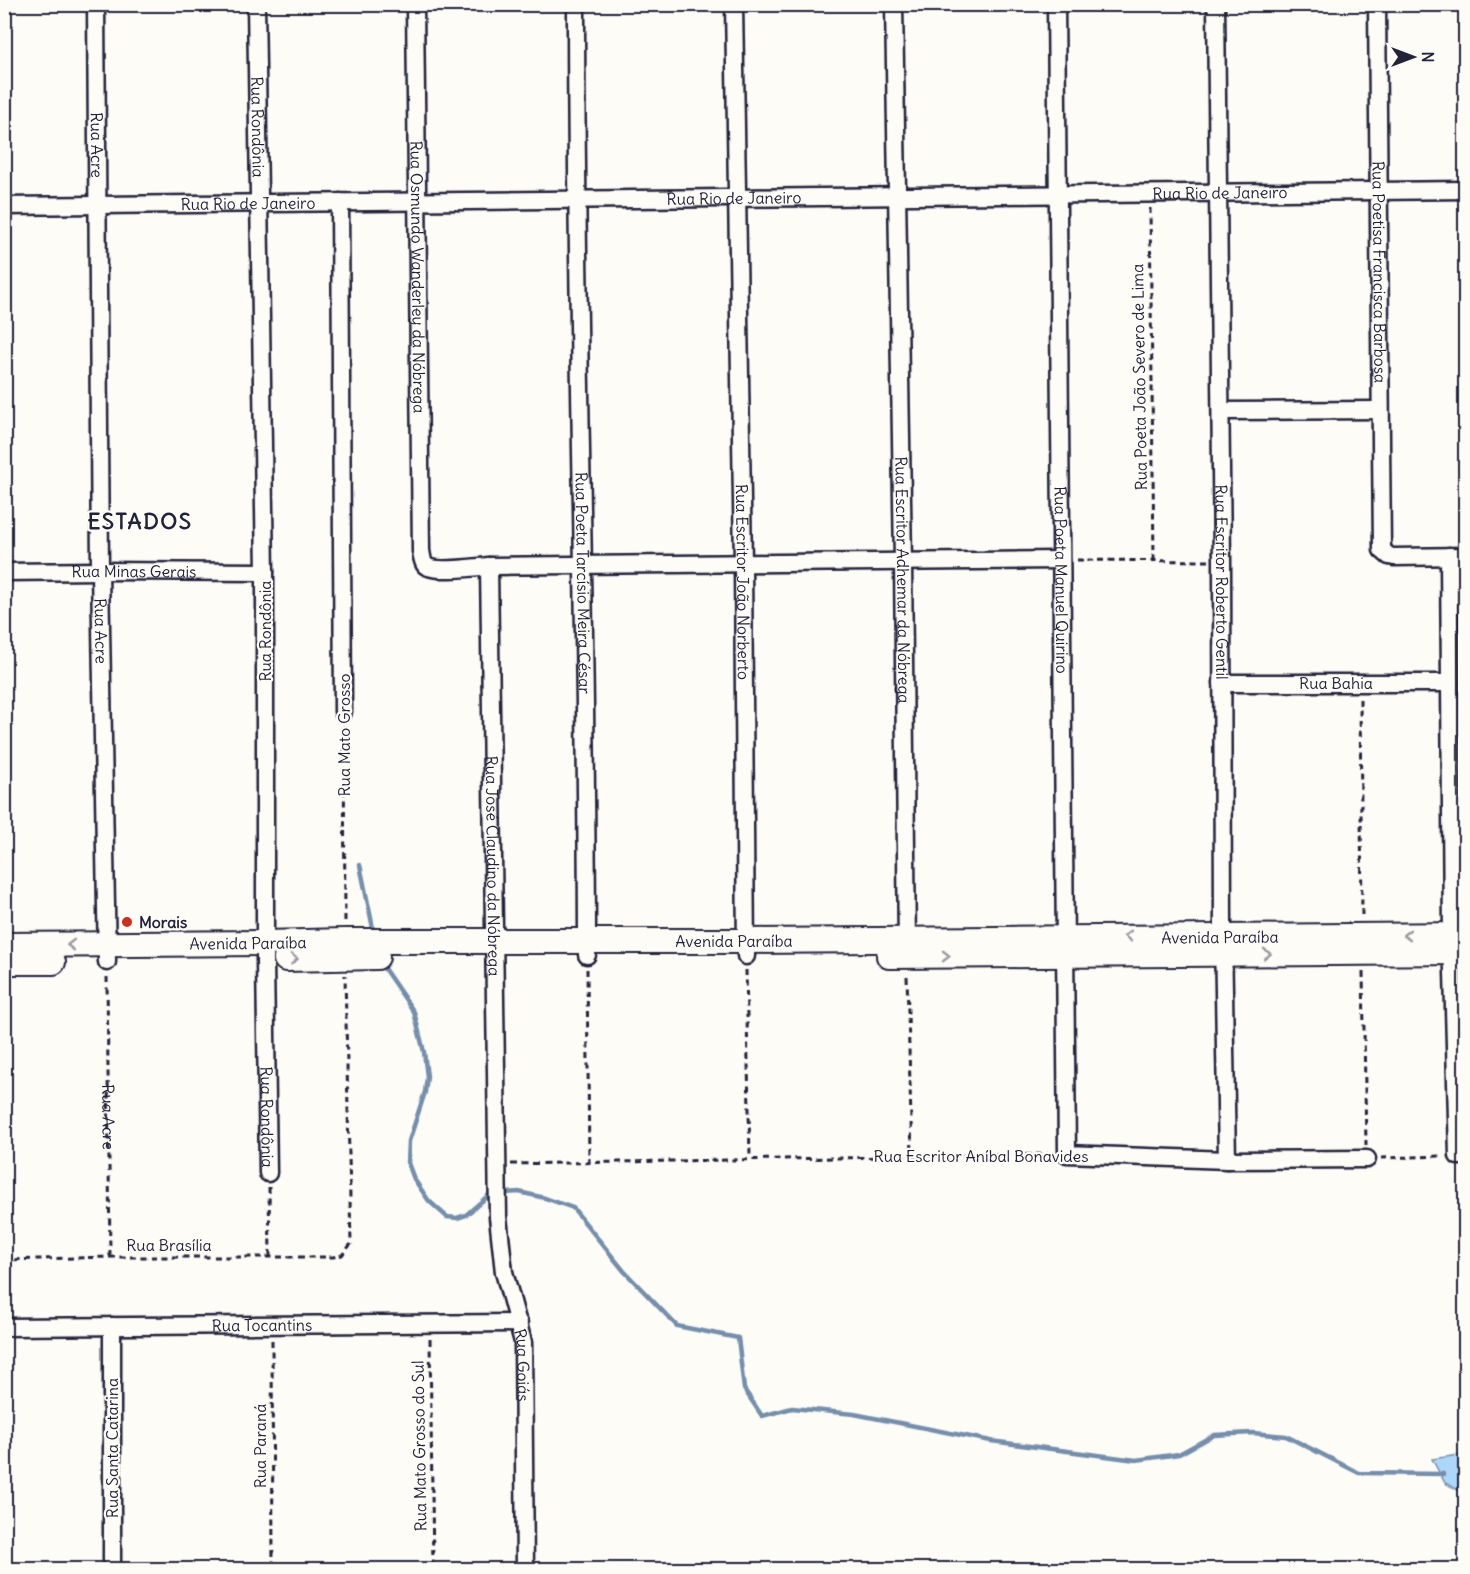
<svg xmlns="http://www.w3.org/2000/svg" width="1470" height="1574" viewBox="0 0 1470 1574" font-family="Delius,sans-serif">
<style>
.water{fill:#add6f8;stroke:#758eac;stroke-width:1.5}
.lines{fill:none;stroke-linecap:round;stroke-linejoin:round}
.stream{stroke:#758eac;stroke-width:4.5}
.street-casing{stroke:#22223b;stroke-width:21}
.secondary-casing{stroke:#22223b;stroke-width:28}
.path{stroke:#22223b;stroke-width:3;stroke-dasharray:6 4.5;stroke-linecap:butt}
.street{stroke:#fdfcf7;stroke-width:16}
.secondary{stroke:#fdfcf7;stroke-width:24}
.oneway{stroke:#9a9aa2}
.poi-dot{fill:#c8321e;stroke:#fdfcf7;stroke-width:2}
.labels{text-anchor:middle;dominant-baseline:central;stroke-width:4.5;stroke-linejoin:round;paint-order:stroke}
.street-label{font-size:16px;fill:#22223b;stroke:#fdfcf7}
.poi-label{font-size:16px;font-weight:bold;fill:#22223b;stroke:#fdfcf7;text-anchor:start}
.district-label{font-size:22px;font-weight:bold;letter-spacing:1.5px;fill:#22223b;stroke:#fdfcf7}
</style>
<rect width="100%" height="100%" fill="#fdfcf7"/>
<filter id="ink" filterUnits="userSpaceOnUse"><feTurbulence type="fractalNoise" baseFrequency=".0167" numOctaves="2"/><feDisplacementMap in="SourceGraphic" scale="12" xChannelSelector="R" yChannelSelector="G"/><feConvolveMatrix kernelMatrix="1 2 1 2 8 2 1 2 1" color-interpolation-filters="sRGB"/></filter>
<g filter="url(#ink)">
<polygon class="water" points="1465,1454 1466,1454 1465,1494 1445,1483 1432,1459"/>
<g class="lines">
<g class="stream">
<polyline points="360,865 374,933"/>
<polyline points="381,964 414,1012 424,1052 427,1077 425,1092 409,1141 408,1163 414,1179 429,1201 447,1217 457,1218 466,1215 490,1194 519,1192 545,1198 573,1208 624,1271 677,1326 738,1338 744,1389 762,1416 792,1408 854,1414 991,1441 1136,1460 1179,1454 1214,1435 1252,1433 1286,1436 1359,1473 1443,1474"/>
</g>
<g class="street-casing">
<g id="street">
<path id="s2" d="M96,4L100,571L107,962"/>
<path id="s3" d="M256,4L265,572V960L268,1173"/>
<path id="s4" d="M415,4L421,551C422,555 422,561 425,565C433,573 477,567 489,566L1061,560"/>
<path id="s5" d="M576,4C576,321 587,638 587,955"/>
<path id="s6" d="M734,4L743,563L746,956"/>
<path id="s7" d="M894,4L903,562L907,949"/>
<path id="s8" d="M1056,4L1067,1154L1227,1160L1367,1159"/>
<path id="s9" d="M1216,4L1222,561L1223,936L1227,1160"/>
<path id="s10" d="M1377,4L1382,550L1389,556L1394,557L1466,556"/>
<polyline points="340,202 343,712"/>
<path id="s11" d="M4,206L1466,190"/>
<polyline points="1221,411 1380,410"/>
<polyline points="1449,556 1452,935 1458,1156 1466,1156"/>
<path id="s12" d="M489,566L498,1217L504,1272L523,1342L525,1570"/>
<path id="s13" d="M4,572L100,571L265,572"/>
<path id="s14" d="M1222,683H1450"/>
<polyline points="112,1326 112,1570"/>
<path id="s15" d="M4,1327L519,1323"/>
</g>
</g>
<g class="secondary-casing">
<g id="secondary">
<path id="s16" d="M4,945L265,943L345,941H746L1466,935"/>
<polyline points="889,956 1466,952"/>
<polyline points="286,959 377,957"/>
<polyline points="4,962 53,962"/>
</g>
</g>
<g class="path">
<polyline points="1150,208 1154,560"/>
<polyline points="1077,560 1209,561"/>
<polyline points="1360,699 1362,917"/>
<polyline points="344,726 345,924"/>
<polyline points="587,969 589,1162"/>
<polyline points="746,970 750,1158"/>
<polyline points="1363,972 1366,1145"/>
<polyline points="907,976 912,1156"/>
<path id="s1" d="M107,977L110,1257"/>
<polyline points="1381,1158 1443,1156"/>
<polyline points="511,1164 1053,1154"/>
<polyline points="269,1187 270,1257"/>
<polyline points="4,1260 110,1257 333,1257 342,1255 351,1244 345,975"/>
<polyline points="430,1339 433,1570"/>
<polyline points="272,1340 273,1570"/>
</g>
<use href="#street" class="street"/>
<use href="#secondary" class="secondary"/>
</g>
<defs><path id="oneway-chevron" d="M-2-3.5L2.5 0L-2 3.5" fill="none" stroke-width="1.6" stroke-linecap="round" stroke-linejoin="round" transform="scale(1.5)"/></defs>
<g class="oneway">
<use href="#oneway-chevron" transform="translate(1407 935) rotate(180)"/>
<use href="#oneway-chevron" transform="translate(1128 936) rotate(180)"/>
<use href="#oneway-chevron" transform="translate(71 945) rotate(-180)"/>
<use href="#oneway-chevron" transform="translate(1267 954) rotate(-1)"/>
<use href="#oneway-chevron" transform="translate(946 956)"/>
<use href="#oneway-chevron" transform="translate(294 959) rotate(-2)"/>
</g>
</g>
<circle class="poi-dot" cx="127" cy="922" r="6"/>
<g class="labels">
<g class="street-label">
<text stroke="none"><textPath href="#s3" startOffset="123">Rua Rondônia</textPath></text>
<text stroke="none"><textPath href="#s2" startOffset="141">Rua Acre</textPath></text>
<text stroke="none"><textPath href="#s11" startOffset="1216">Rua Rio de Janeiro</textPath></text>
<text stroke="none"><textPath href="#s11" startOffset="730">Rua Rio de Janeiro</textPath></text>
<text stroke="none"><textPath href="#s11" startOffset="244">Rua Rio de Janeiro</textPath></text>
<text stroke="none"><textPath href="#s10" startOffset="268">Rua Poetisa Francisca Barbosa</textPath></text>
<text stroke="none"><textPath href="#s4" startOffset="273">Rua Osmundo Wanderley da Nóbrega</textPath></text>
<text transform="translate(1139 377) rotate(-91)">Rua Poeta João Severo de Lima</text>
<text stroke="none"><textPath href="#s13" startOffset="130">Rua Minas Gerais</textPath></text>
<text stroke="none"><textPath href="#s8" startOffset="576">Rua Poeta Manuel Quirino</textPath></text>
<text stroke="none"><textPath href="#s7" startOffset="576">Rua Escritor Adhemar da Nóbrega</textPath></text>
<text stroke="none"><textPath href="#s6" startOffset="578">Rua Escritor João Norberto</textPath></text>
<text stroke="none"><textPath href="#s9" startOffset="578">Rua Escritor Roberto Gentil</textPath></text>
<text stroke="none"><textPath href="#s5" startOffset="579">Rua Poeta Tarcísio Meira César</textPath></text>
<text stroke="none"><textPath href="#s2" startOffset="627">Rua Acre</textPath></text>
<text transform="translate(265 631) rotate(-90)">Rua Rondônia</text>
<text stroke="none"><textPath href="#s14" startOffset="114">Rua Bahia</textPath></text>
<text transform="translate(344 735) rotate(-90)">Rua Mato Grosso</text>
<text stroke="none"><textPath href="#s12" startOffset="300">Rua José Claudino da Nóbrega</textPath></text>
<text stroke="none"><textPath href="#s16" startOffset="1216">Avenida Paraíba</textPath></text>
<text stroke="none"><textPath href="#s16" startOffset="730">Avenida Paraíba</textPath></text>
<text stroke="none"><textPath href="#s16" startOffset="244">Avenida Paraíba</textPath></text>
<text stroke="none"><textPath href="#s1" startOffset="140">Rua Acre</textPath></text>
<text stroke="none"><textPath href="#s3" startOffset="1113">Rua Rondônia</textPath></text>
<text x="981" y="1156">Rua Escritor Aníbal Bonavides</text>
<text x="169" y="1245">Rua Brasília</text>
<text stroke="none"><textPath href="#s15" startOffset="258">Rua Tocantins</textPath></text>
<text stroke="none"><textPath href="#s12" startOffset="802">Rua Goiás</textPath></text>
<text transform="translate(260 1446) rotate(-90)">Rua Paraná</text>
<text transform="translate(419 1446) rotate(-91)">Rua Mato Grosso do Sul</text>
<text transform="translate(112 1448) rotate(-90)">Rua Santa Catarina</text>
</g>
<g class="poi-label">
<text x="139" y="922">Morais</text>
</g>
<g class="district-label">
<text x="140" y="521">ESTADOS</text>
</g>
</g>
<rect width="1470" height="1574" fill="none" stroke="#fdfcf7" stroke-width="24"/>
<rect x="12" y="12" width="1446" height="1550" fill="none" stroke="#22223b" stroke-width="2" filter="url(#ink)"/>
<g transform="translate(1413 57) rotate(90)" stroke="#fdfcf7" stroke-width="4.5" paint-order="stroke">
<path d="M0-4.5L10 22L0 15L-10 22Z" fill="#22223b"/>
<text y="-9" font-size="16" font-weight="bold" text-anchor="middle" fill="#22223b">N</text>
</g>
</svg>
